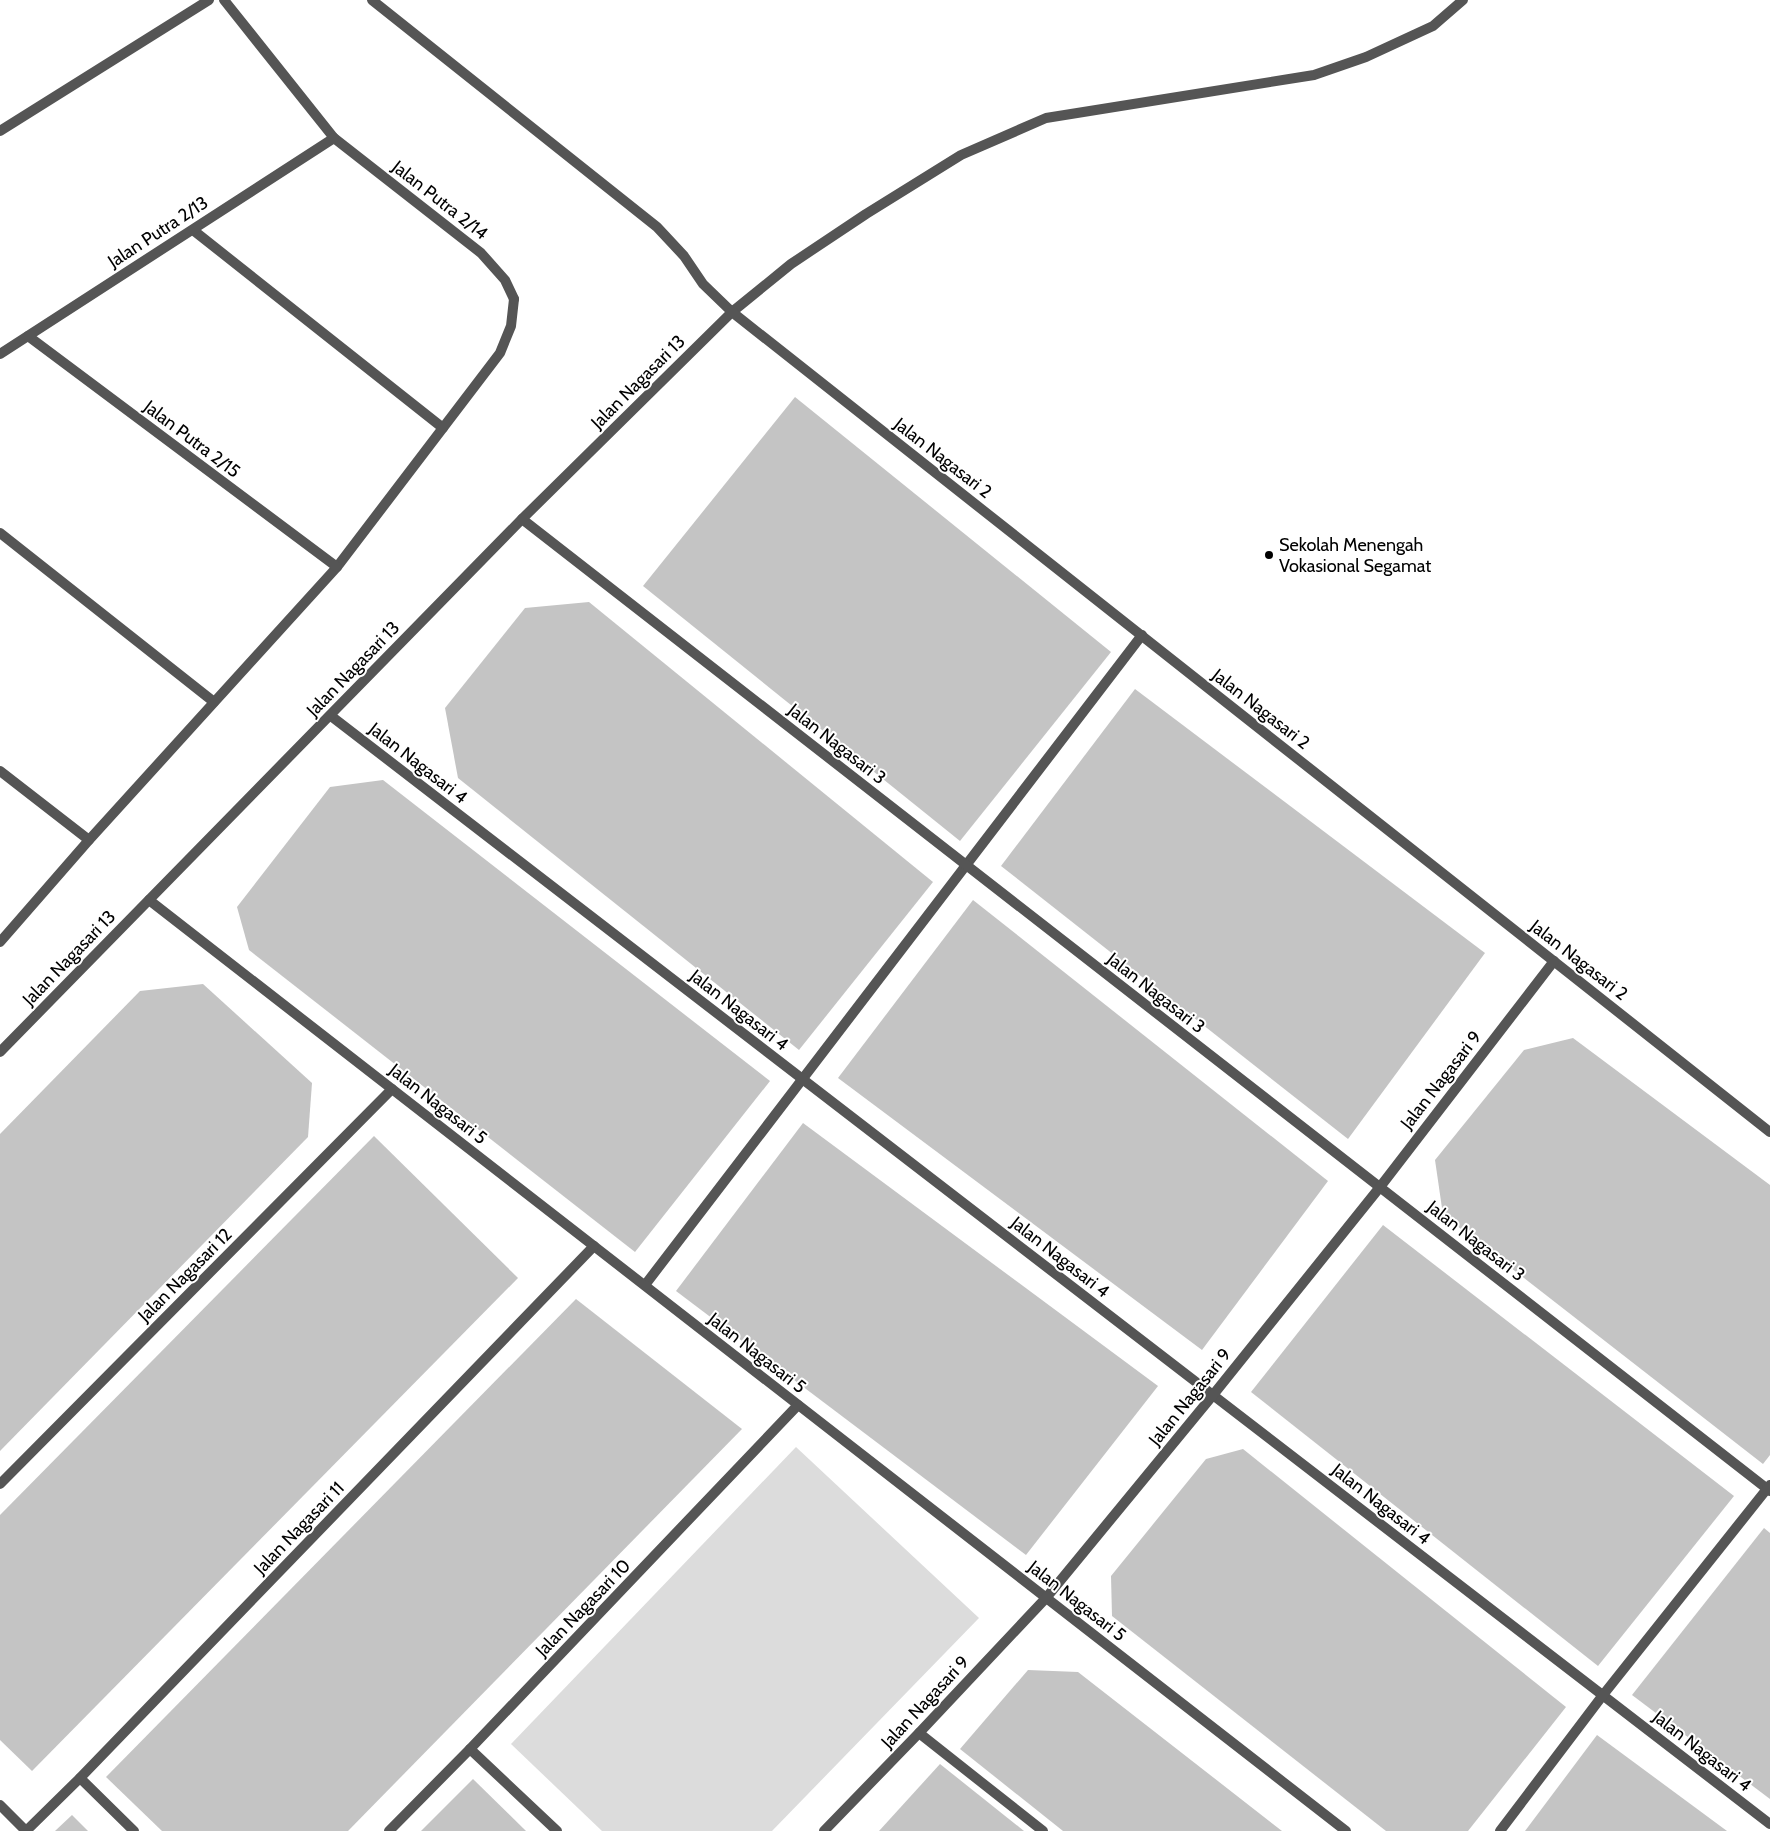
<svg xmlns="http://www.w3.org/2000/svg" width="1770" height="1831" viewBox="0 0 1770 1831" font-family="Cabin,sans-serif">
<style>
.green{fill:#dcdcdc}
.building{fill:#c4c4c4}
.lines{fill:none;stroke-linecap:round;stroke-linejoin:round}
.service{stroke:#555;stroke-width:10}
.minor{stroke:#555;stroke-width:10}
.poi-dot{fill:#000;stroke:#fff;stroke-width:2}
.labels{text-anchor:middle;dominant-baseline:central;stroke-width:4;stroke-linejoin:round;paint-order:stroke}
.street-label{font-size:18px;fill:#000;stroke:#fff}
.poi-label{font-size:18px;fill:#000;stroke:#fff;text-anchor:start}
</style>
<rect width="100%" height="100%" fill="#fff"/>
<polygon class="green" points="796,1447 979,1618 772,1831 602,1831 511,1744"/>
<g class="building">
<polygon points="795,397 1111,652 960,841 643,586"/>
<polygon points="589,602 933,882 799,1050 458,778 445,708 525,608"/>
<polygon points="1135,689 1485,953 1348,1139 1001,866"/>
<polygon points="383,780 770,1081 635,1252 249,950 237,907 330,787"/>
<polygon points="973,900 1328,1181 1202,1350 838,1078"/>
<polygon points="203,984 312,1083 308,1137 0,1451 0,1134 140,991"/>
<polygon points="1573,1038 1770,1185 1770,1455 1763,1464 1443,1215 1435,1160 1524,1050"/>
<polygon points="803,1123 1158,1386 1026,1555 676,1291"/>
<polygon points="374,1136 518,1278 32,1771 0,1740 0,1515"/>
<polygon points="1383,1225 1734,1496 1598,1666 1251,1392"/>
<polygon points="576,1299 742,1429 348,1831 162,1831 106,1777"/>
<polygon points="1243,1449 1566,1707 1468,1831 1386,1831 1112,1616 1111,1576 1206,1459"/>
<polygon points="1764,1528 1770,1533 1770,1799 1632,1695"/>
<polygon points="1028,1670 1078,1672 1282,1831 1063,1831 960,1749"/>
<polygon points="1597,1735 1727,1831 1525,1831"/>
<polygon points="940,1764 1024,1831 879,1831"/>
<polygon points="473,1779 526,1831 421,1831"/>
<polygon points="72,1815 88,1831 55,1831"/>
</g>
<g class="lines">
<g class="service">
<polyline points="372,0 657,227 684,256 703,284 732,312 791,264 866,214 961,155 1046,118 1314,75 1366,57 1433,26 1463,0"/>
<polyline points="0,131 209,0"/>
<polyline points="193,230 443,428"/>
<polyline points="0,533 214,702"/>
<polyline points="0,942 89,840 337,567 500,353 511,326 514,299"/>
<polyline points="645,1285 1142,635"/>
<polyline points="919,1733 1043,1831"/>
<polyline points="470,1749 557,1831"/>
<polyline points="80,1778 134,1831"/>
</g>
<g class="minor">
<polyline points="224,0 334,138 481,253 505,280 514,299"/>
<polyline points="28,336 337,567"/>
<polyline points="0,354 334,138"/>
<polyline points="522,519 1770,1491"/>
<polyline points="331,716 1770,1824"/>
<polyline points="0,771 89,840"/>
<polyline points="149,900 1346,1831"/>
<polyline points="0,1052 522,519 732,312 1770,1132"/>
<polyline points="0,1484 392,1089"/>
<polyline points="0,1805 26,1831 80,1778 594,1246"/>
<polyline points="389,1831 470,1749 798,1405"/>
<polyline points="824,1831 919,1733 1046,1598 1213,1395 1380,1187 1554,961"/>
<polyline points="1500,1831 1603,1695 1770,1485"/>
</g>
</g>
<circle class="poi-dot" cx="1269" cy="555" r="5"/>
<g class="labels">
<g class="street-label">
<text transform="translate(440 200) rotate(38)">Jalan Putra 2/14</text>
<text transform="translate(158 232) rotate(-33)">Jalan Putra 2/13</text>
<text transform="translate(638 382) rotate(-45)">Jalan Nagasari 13</text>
<text transform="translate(192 439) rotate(37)">Jalan Putra 2/15</text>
<text transform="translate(943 458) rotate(38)">Jalan Nagasari 2</text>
<text transform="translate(353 669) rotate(-46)">Jalan Nagasari 13</text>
<text transform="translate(1261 709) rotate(38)">Jalan Nagasari 2</text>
<text transform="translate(837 744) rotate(38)">Jalan Nagasari 3</text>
<text transform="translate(418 763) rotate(38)">Jalan Nagasari 4</text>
<text transform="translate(69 958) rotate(-46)">Jalan Nagasari 13</text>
<text transform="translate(1579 960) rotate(38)">Jalan Nagasari 2</text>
<text transform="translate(1156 993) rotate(38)">Jalan Nagasari 3</text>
<text transform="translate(739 1010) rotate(38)">Jalan Nagasari 4</text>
<text transform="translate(1441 1080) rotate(-52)">Jalan Nagasari 9</text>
<text transform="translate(438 1104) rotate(38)">Jalan Nagasari 5</text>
<text transform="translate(1476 1241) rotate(38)">Jalan Nagasari 3</text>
<text transform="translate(1060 1257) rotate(38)">Jalan Nagasari 4</text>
<text transform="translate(185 1275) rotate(-45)">Jalan Nagasari 12</text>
<text transform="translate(757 1353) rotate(38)">Jalan Nagasari 5</text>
<text transform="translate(1190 1397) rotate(-51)">Jalan Nagasari 9</text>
<text transform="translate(1381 1504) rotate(38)">Jalan Nagasari 4</text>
<text transform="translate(299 1528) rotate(-46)">Jalan Nagasari 11</text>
<text transform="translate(1077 1601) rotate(38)">Jalan Nagasari 5</text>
<text transform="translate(583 1608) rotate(-46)">Jalan Nagasari 10</text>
<text transform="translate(925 1702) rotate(-47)">Jalan Nagasari 9</text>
<text transform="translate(1702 1751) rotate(38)">Jalan Nagasari 4</text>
</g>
<g class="poi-label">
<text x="1279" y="545">Sekolah Menengah<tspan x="1279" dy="21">Vokasional Segamat</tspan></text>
</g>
</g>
</svg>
